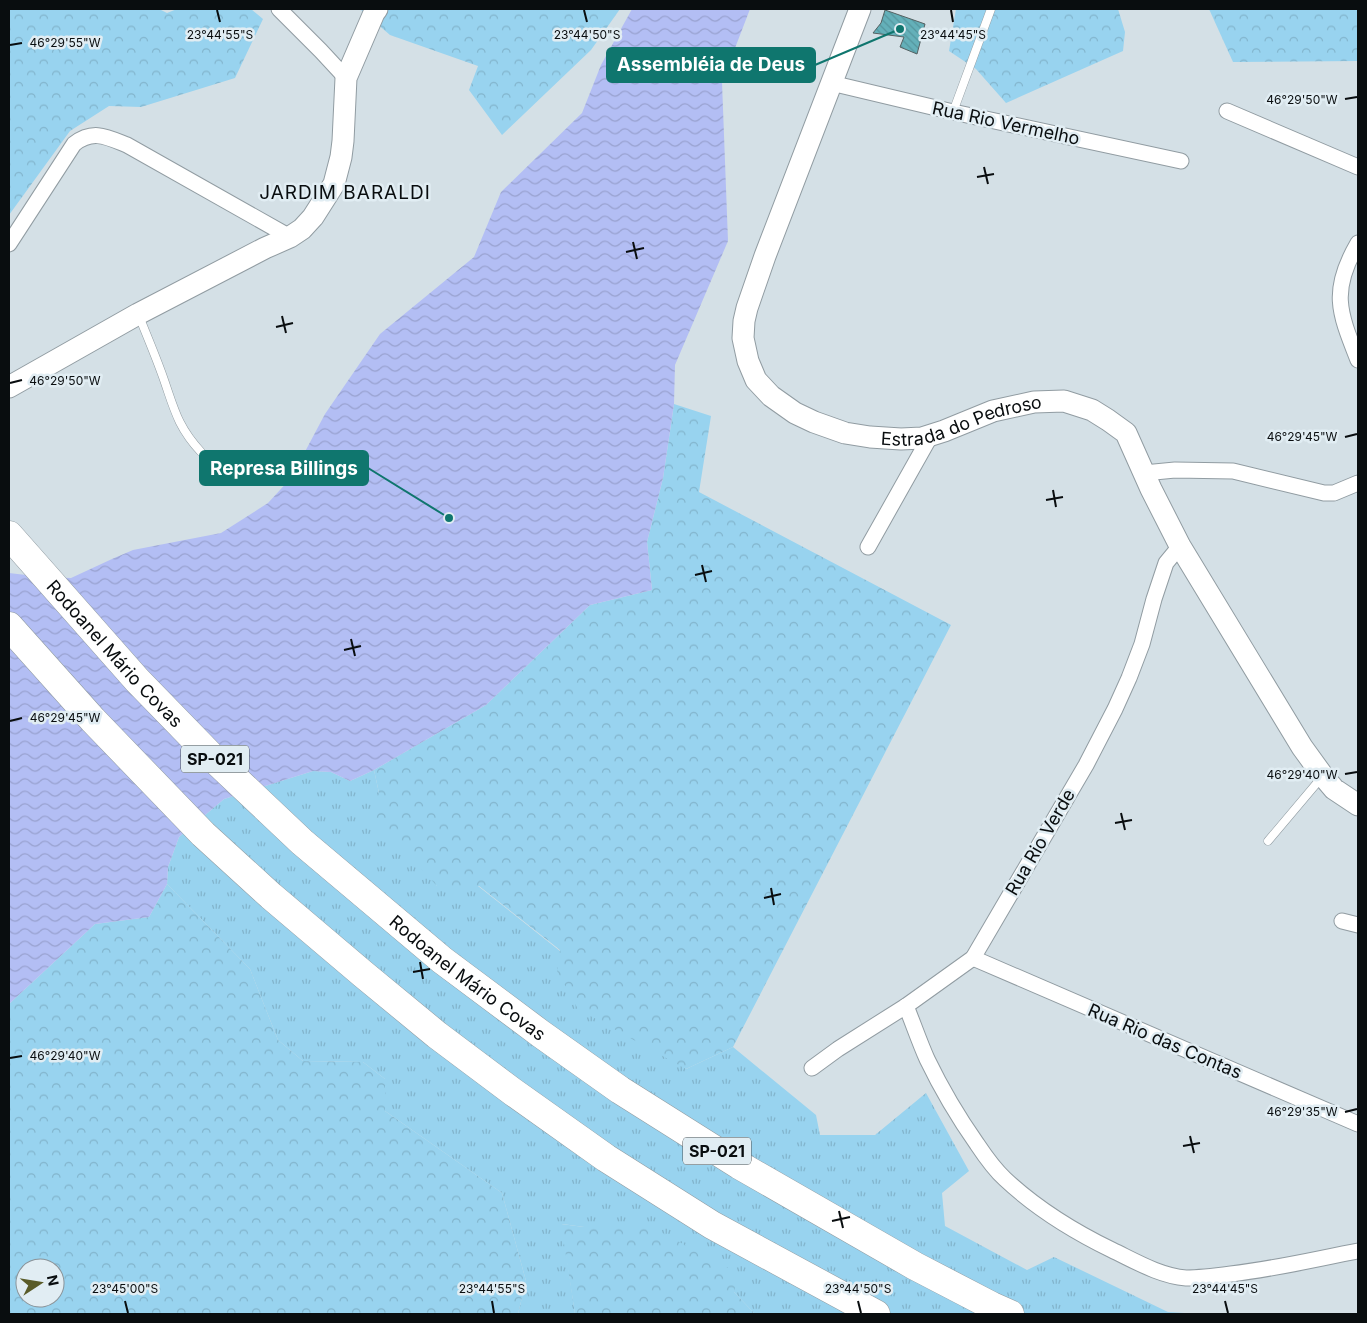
<svg xmlns="http://www.w3.org/2000/svg" width="1367" height="1323" viewBox="0 0 1367 1323" font-family="Inter,sans-serif">
<style>
.grass{fill:url(#grass-tufts)}
.forest{fill:url(#forest-crowns);fill-rule:evenodd}
.water{fill:url(#water-waves)}
.building{fill:url(#building-back-hatch);stroke:#556162}
.lines{fill:none;stroke-linecap:round;stroke-linejoin:round}
.service-casing{stroke:#919ca2;stroke-width:9}
.minor-casing{stroke:#919ca2;stroke-width:17}
.secondary-casing{stroke:#919ca2;stroke-width:23}
.motorway-casing{stroke:#919ca2;stroke-width:29}
.service{stroke:#fff;stroke-width:8}
.minor{stroke:#fff;stroke-width:15}
.secondary{stroke:#fff;stroke-width:21}
.motorway{stroke:#fff;stroke-width:28}
.ticks{fill:none;stroke:#090d0f;stroke-width:2}
.labels{text-anchor:middle;dominant-baseline:central;stroke-width:5;stroke-linejoin:round;paint-order:stroke}
.shield{fill:#e1edf3;stroke:#4a5053;stroke-width:1}
.shield-label{font-size:16px;font-weight:bold;fill:#090d0f}
.street-label{font-size:18px;fill:#090d0f;stroke:#e1edf3}
.neighbourhood-label{font-size:19px;letter-spacing:1px;fill:#090d0f;stroke:#e1edf3}
.ticks-label{font-size:12px;text-anchor:middle;fill:#090d0f;stroke:#e1edf3;stroke-width:5;stroke-linejoin:round;paint-order:stroke}
.leader{fill:none;stroke:#0f766e;stroke-width:2}
.callout-dot{fill:#0f766e;stroke:#e1edf3;stroke-width:2}
.callout{fill:#0f766e;stroke:#0f766e;stroke-width:2}
.callout-label{font-size:19px;text-anchor:middle;font-weight:bold;fill:#fff}
</style>
<defs>
<pattern id="grass-tufts" width="24" height="20" patternUnits="userSpaceOnUse" patternTransform="scale(1.25)"><rect width="24" height="20" fill="#98d3ef"/><path d="M3 7l-1-3M5 7V3M7 7l1-3M15 17l-1-3M17 17v-4M19 17l1-3" fill="none" stroke="#82b4cc"/></pattern>
<pattern id="forest-crowns" width="20" height="18" patternUnits="userSpaceOnUse" patternTransform="scale(1.25)"><rect width="20" height="18" fill="#98d3ef"/><path d="M2 6a3 3 0 1 1 6 0M12 15a3 3 0 1 1 6 0" fill="none" stroke="#82b4cc"/></pattern>
<pattern id="water-waves" width="16" height="10" patternUnits="userSpaceOnUse" patternTransform="scale(1.25)"><rect width="16" height="10" fill="#b3bef4"/><path d="M0 5q4-4 8 0t8 0" fill="none" stroke="#99a2d0"/></pattern>
<pattern id="building-back-hatch" width="6" height="6" patternUnits="userSpaceOnUse" patternTransform="scale(1.25)"><rect width="6" height="6" fill="#64b0b9"/><path d="M-1 5l2 2M0 0l6 6M5-1l2 2" fill="none" stroke="#55969e"/></pattern>
</defs>
<rect width="100%" height="100%" fill="#d4e0e6"/>
<polygon class="grass" points="374,770 379,793 437,886 478,886 560,951 686,1069 733,1047 816,1115 820,1135 875,1135 926,1093 969,1171 942,1193 945,1226 1027,1270 1054,1257 1168,1312 1201,1314 755,1314 734,1292 584,1227 562,1224 575,1314 518,1314 526,1281 502,1193 385,1111 385,1079 363,1062 303,1061 278,1040 250,969 167,884 168,867 179,837 224,799 313,771 331,772 350,781"/>
<g class="forest">
<polygon points="9,9 159,9 167,13 177,9 251,9 263,19 235,78 141,107 109,106 70,131 9,215"/>
<polygon points="360,9 620,9 591,50 502,135 469,90 478,66 390,35"/>
<polygon points="956,9 1118,9 1125,32 1123,51 1006,103 976,69 949,51"/>
<polygon points="1209,9 1358,9 1358,61 1233,62"/>
<polygon points="674,404 711,416 699,492 951,625 733,1047 686,1069 578,1009 557,971 560,950 479,886 437,886 371,816 379,793 374,770 486,705 590,605 652,590 647,542 663,478"/>
<path d="M167,884L250,969L278,1040L303,1061L363,1062L385,1079V1111L502,1193L526,1281L518,1314H9V1004L95,924L149,917ZM25,1268H55V1298H25Z"/>
<polygon points="561,1224 584,1227 651,1227 738,1273 734,1292 755,1314 575,1314"/>
</g>
<polygon class="water" points="632,9 750,9 722,82 728,241 675,365 674,404 663,478 647,542 652,590 590,605 486,705 374,770 350,781 331,772 313,771 224,799 179,837 168,867 167,884 149,917 95,924 9,1004 9,573 43,577 71,578 112,559 133,550 221,533 268,503 291,478 325,414 380,334 474,257 501,192 582,113 601,65"/>
<polygon class="building" points="885,10 925,24 917,54 900,47 904,37 873,33 881,23"/>
<g class="lines">
<g class="service-casing">
<g id="service">
<polyline points="953,112 991,9"/>
<path d="M139,316C147,336 156,357 163,377C174,408 177,426 201,452"/>
<polyline points="1268,841 1322,777"/>
</g>
</g>
<g class="minor-casing">
<g id="minor">
<polyline points="279,9 321,51 346,78"/>
<polyline points="831,83 953,112 1181,161"/>
<polyline points="1227,111 1358,167"/>
<path d="M1358,243C1330,291 1339,312 1358,360"/>
<path d="M9,244L74,144C93,129 107,137 127,145L290,237"/>
<polyline points="1144,473 1175,470 1233,471 1324,493 1334,493 1358,483"/>
<polyline points="868,547 931,435"/>
<polyline points="1342,921 1358,925"/>
<polyline points="973,958 1358,1124"/>
<path d="M906,1006C913,1023 919,1041 927,1059C941,1088 958,1117 977,1144C985,1156 994,1169 1005,1179C1037,1209 1073,1231 1112,1250C1135,1261 1160,1276 1186,1278C1201,1278 1216,1276 1231,1274C1274,1269 1316,1259 1358,1251"/>
<polyline points="812,1068 838,1049 906,1006 973,958 1086,765 1115,709 1129,678 1142,644 1154,599 1166,563 1180,546"/>
</g>
</g>
<g class="secondary-casing">
<g id="secondary">
<path id="s1" d="M860,9L765,256L747,308L744,321L743,338L748,361L756,380L771,396L795,413L814,422L845,433L870,437L901,439L922,438L944,431L993,411L1034,402L1064,401L1092,410L1108,420L1126,433L1151,489L1180,546L1302,747L1323,776L1334,789L1358,805"/>
<polyline points="9,387 138,314 265,248 290,237 302,229 313,217 334,184 341,157 343,141 346,78 374,13 377,9"/>
</g>
</g>
<g class="motorway-casing">
<g id="motorway">
<path id="s2" d="M9,535L137,680L211,756L302,842L442,960L541,1034L620,1090L739,1165L915,1266L992,1306L1010,1314"/>
<polyline points="9,626 93,720 203,834 271,896 363,974 437,1035 513,1092 606,1158 712,1225 876,1314"/>
</g>
</g>
<use href="#service" class="service"/>
<use href="#minor" class="minor"/>
<use href="#secondary" class="secondary"/>
<use href="#motorway" class="motorway"/>
</g>
<path class="ticks" d="M217,10L220,22M584,10L587,22M951,10L953,22M10,45L22,43M1345,99L1357,97M984,167L988,184M977,177L994,174M633,242L637,259M626,252L644,248M282,316L286,333M276,327L293,323M10,383L22,380M1345,437L1357,434M1053,490L1056,507M1046,500L1063,497M702,565L706,582M695,575L712,571M351,639L355,656M344,650L361,646M10,721L22,718M1345,774L1357,772M1121,813L1125,830M1115,823L1132,820M771,888L774,905M764,898L781,894M420,962L423,979M413,972L430,969M10,1058L22,1056M1345,1112L1357,1109M1190,1136L1194,1153M1183,1146L1200,1143M839,1211L843,1228M832,1221L850,1217M125,1301L128,1313M492,1301L494,1313M858,1301L861,1313M1225,1301L1228,1313"/>
<g class="labels">
<g class="shield">
<rect x="181" y="745.5" width="68" height="27" rx="4"/>
<rect x="683" y="1137.5" width="68" height="27" rx="4"/>
</g>
<g class="shield-label">
<text x="215" y="759">SP-021</text>
<text x="717" y="1151">SP-021</text>
</g>
<g class="street-label">
<text transform="translate(1006 123) rotate(12)">Rua Rio Vermelho</text>
<text stroke="none"><textPath href="#s1" startOffset="619">Estrada do Pedroso</textPath></text>
<text stroke="none"><textPath href="#s2" startOffset="159">Rodoanel Mário Covas</textPath></text>
<text transform="translate(1040 842) rotate(-60)">Rua Rio Verde</text>
<text stroke="none"><textPath href="#s2" startOffset="639">Rodoanel Mário Covas</textPath></text>
<text transform="translate(1165 1041) rotate(23)">Rua Rio das Contas</text>
</g>
<g class="neighbourhood-label">
<text x="345" y="192">JARDIM BARALDI</text>
</g>
</g>
<g class="ticks-label">
<text x="220" y="39">23°44'55"S</text>
<text x="587" y="39">23°44'50"S</text>
<text x="953" y="39">23°44'45"S</text>
<text x="65" y="47">46°29'55"W</text>
<text x="1302" y="104">46°29'50"W</text>
<text x="65" y="385">46°29'50"W</text>
<text x="1302" y="441">46°29'45"W</text>
<text x="65" y="722">46°29'45"W</text>
<text x="1302" y="779">46°29'40"W</text>
<text x="65" y="1060">46°29'40"W</text>
<text x="1302" y="1116">46°29'35"W</text>
<text x="125" y="1293">23°45'00"S</text>
<text x="492" y="1293">23°44'55"S</text>
<text x="858" y="1293">23°44'50"S</text>
<text x="1225" y="1293">23°44'45"S</text>
</g>
<path class="leader" d="M900 29L815 65M449 518L368 468"/>
<g class="callout-dot">
<circle cx="900" cy="29" r="5"/>
<circle cx="449" cy="518" r="5"/>
</g>
<g class="callout">
<rect x="607" y="48" width="208" height="34" rx="5"/>
<rect x="200" y="451" width="168" height="34" rx="5"/>
</g>
<g class="callout-label">
<text x="711" y="71">Assembléia de Deus</text>
<text x="284" y="475">Represa Billings</text>
</g>
<rect width="1367" height="1323" fill="none" stroke="#090d0f" stroke-width="20"/>
<g transform="translate(40 1283) rotate(78)"><circle r="24" fill="#e1edf3" stroke="#8b9398"/>
<path d="M0-4L9 19L0 12L-9 19Z" fill="#5a5c29"/>
<text y="-8" font-size="14" font-weight="bold" text-anchor="middle" fill="#090d0f">N</text>
</g>
</svg>
